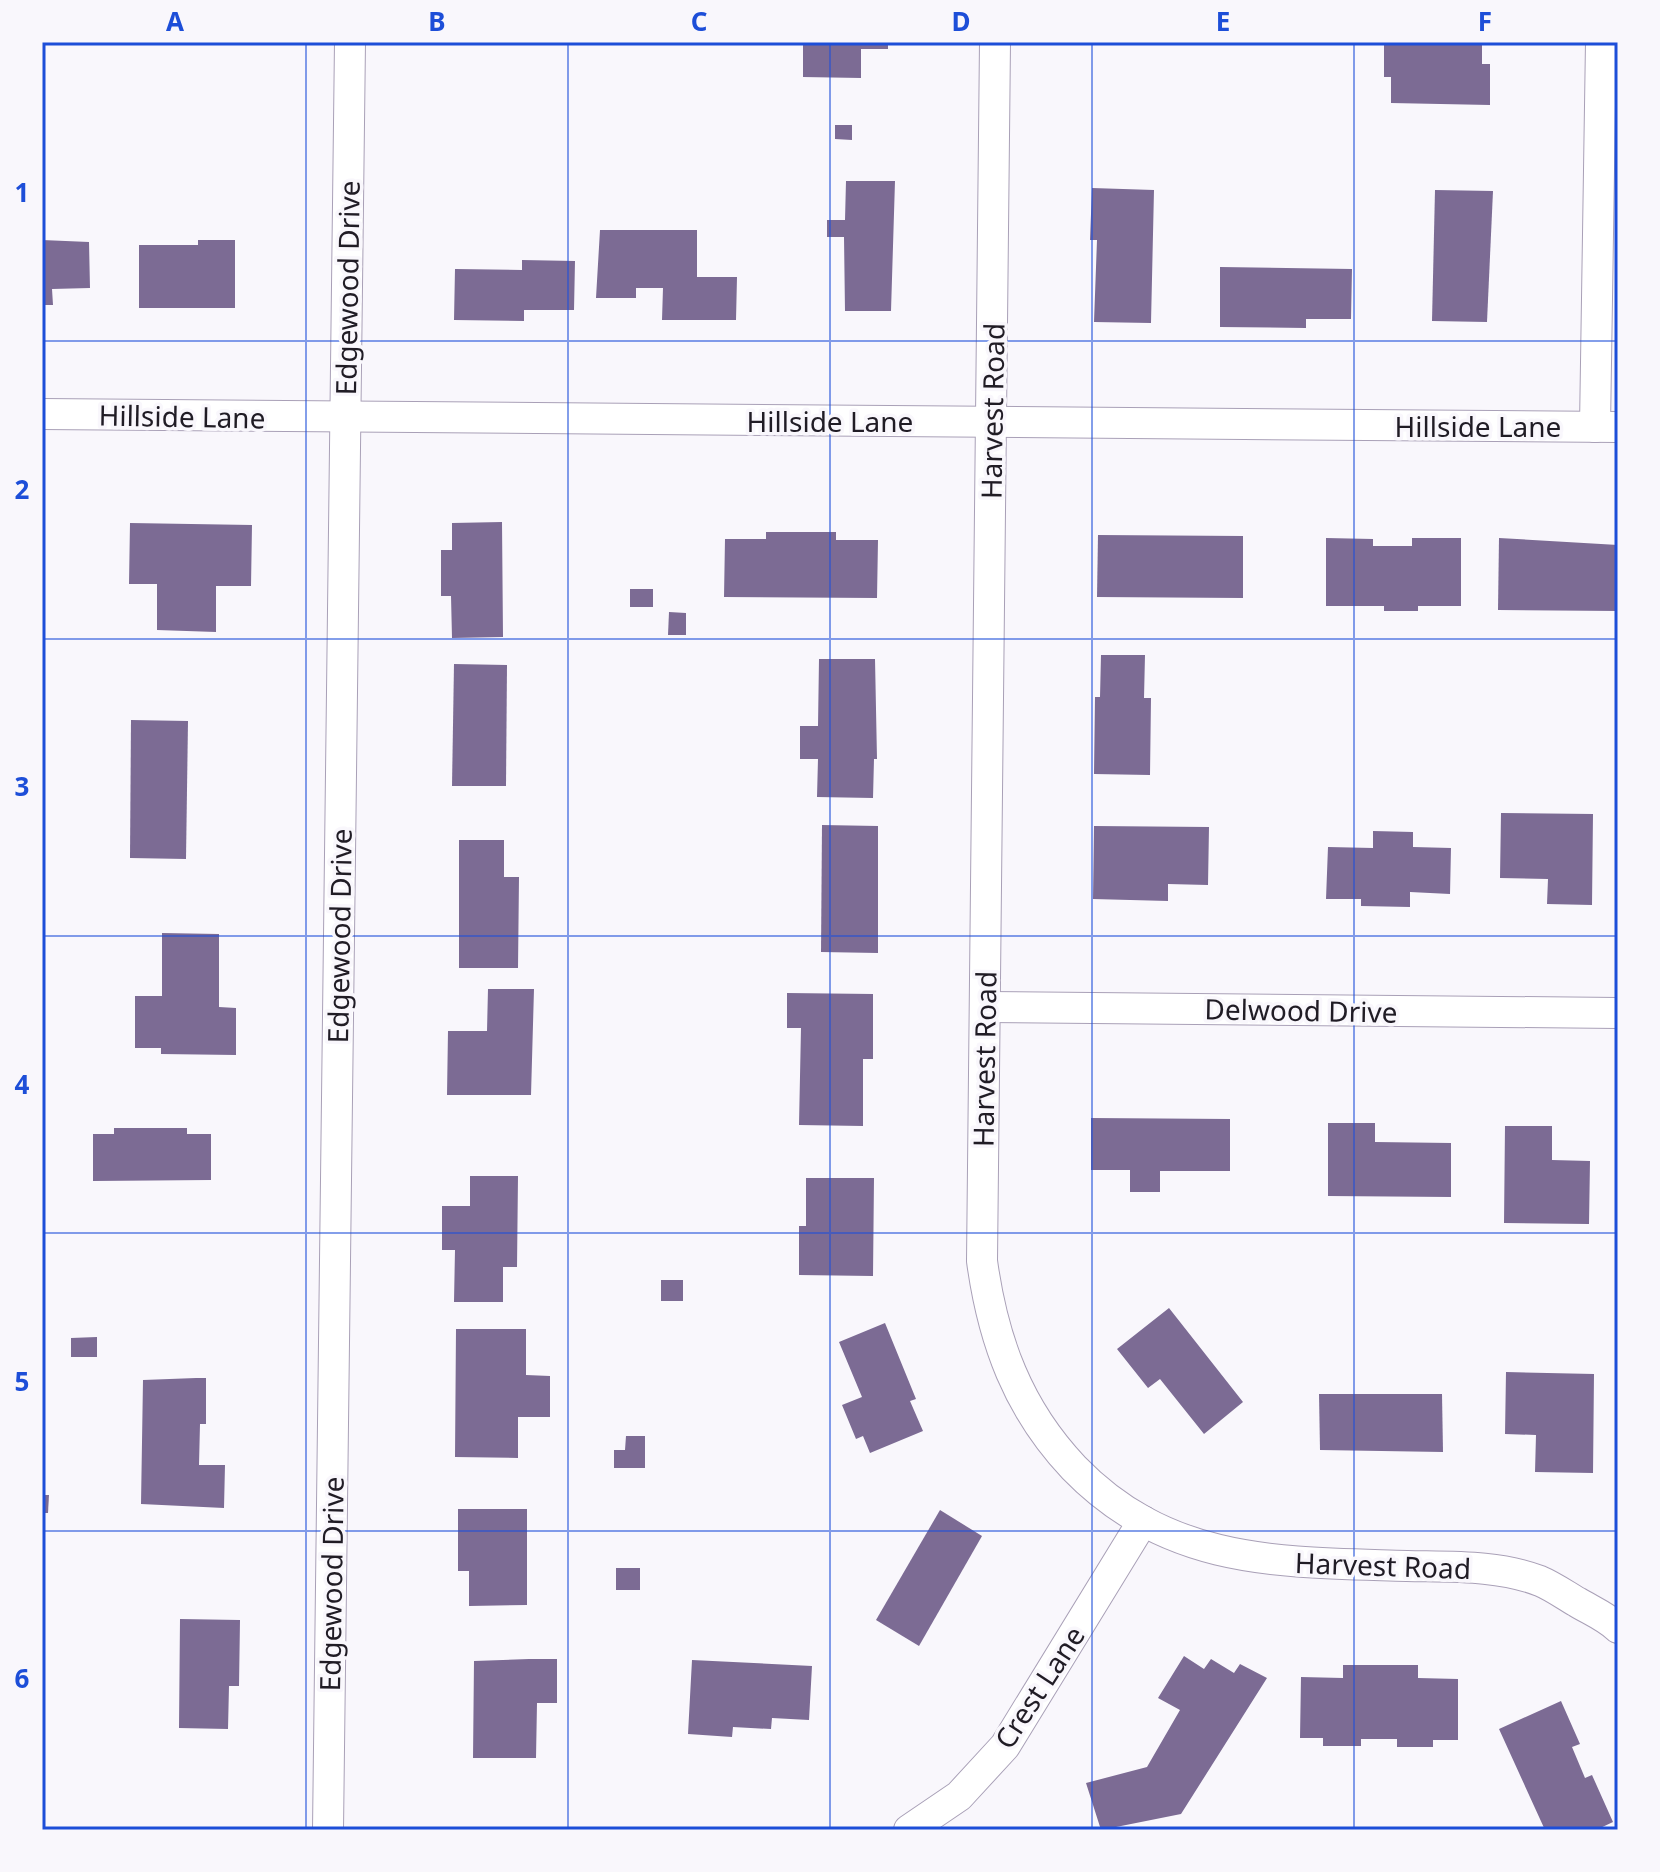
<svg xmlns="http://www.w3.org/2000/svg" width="1660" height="1872" viewBox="0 0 1660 1872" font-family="'Noto Sans',sans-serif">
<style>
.building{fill:#7c6b94}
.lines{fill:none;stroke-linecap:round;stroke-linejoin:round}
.minor-casing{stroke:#a9a0b7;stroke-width:32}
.minor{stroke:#fff;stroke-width:30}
.grid{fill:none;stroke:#1d4ed8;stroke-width:2;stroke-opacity:0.55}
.labels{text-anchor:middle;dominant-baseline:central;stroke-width:7;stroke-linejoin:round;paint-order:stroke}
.street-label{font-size:28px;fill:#201c25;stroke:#f9f7fc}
.neatline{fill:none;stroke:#1d4ed8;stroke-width:3}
.grid-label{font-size:26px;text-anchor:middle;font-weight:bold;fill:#1d4ed8}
</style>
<rect width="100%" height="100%" fill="#f9f7fc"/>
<g class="building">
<polygon points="803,42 888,42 888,49 861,49 861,78 803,77"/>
<polygon points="1482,42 1482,64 1490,64 1490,105 1391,103 1391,77 1384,77 1384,43"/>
<polygon points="835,125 852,125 852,140 835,139"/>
<polygon points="846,181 895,181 891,311 845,311 844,237 827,237 827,220 845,220"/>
<polygon points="1092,188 1154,190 1151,323 1094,322 1097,240 1090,240"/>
<polygon points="1435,190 1493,191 1487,322 1432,321"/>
<polygon points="600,230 697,230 697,277 737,277 736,320 662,320 663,288 636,288 636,298 596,298"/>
<polygon points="42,240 89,242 90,288 52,289 53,305 42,305"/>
<polygon points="198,240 235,240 235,308 139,308 139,245 198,245"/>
<polygon points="522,260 575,261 574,310 524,310 524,321 454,320 455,269 522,270"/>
<polygon points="1220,267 1352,269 1351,319 1306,319 1306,328 1220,327"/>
<polygon points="502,522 503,637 452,638 451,596 441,596 441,550 452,550 452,523"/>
<polygon points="130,523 252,525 251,586 216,586 216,632 157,630 157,584 129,584"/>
<polygon points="766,532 836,532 836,540 878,540 877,598 724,597 725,539 766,539"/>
<polygon points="1098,535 1243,536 1243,598 1097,597"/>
<polygon points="1326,538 1373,539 1373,546 1412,546 1412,538 1461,538 1461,606 1418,606 1418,611 1384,611 1384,606 1326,606"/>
<polygon points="1499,538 1618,545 1618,611 1498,610"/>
<rect x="630" y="589" width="23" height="18"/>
<polygon points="669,612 686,613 686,635 668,635"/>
<polygon points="1101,655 1145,655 1144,698 1151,698 1150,775 1094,774 1095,697 1100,697"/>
<polygon points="819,659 875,659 877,759 874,759 873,798 817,797 818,759 800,759 800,726 818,726"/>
<polygon points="454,664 507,665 506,786 452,786"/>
<polygon points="131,720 188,721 186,859 130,858"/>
<polygon points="1501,813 1593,814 1592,905 1547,904 1548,879 1500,878"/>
<polygon points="822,825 878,826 878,953 821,952"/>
<polygon points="1094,826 1209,827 1208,885 1168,884 1168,901 1093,899"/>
<polygon points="1373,831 1413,832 1413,847 1451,848 1450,894 1410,892 1410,907 1361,906 1361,899 1326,899 1328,847 1373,848"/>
<polygon points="459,840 504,840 504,877 519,877 518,968 459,968"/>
<polygon points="162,933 219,934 219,1007 236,1008 236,1055 161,1054 161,1048 135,1048 135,996 162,996"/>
<polygon points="488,989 534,989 531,1095 447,1095 448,1031 487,1031"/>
<polygon points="787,993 873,994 873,1059 863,1059 863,1126 799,1125 801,1028 787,1028"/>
<polygon points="1091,1118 1230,1119 1230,1171 1160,1171 1160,1192 1130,1192 1130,1170 1091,1170"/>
<polygon points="1328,1123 1375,1123 1375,1142 1451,1143 1451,1197 1328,1196"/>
<polygon points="1505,1126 1552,1126 1552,1160 1590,1161 1589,1224 1504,1223"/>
<polygon points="114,1128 187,1128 187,1134 211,1134 211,1180 93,1181 93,1134 114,1134"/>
<polygon points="470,1176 518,1176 517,1267 503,1267 503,1302 454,1302 455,1250 442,1250 442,1206 470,1206"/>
<polygon points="806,1178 874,1178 873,1276 799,1275 799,1226 806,1226"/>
<rect x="661" y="1280" width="22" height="21"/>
<polygon points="1169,1308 1243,1402 1204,1434 1160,1379 1148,1388 1117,1349"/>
<polygon points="885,1323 916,1399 910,1401 923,1431 870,1453 863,1436 856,1439 842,1405 862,1397 839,1342"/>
<polygon points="456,1329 526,1329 526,1375 550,1376 550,1417 518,1417 518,1458 455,1457"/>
<polygon points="97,1337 97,1357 71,1357 71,1338"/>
<polygon points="1506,1372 1594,1374 1593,1473 1535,1472 1536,1435 1505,1434"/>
<polygon points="196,1378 206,1378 206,1424 200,1424 199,1465 225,1465 224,1508 141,1504 143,1380"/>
<polygon points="1319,1394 1442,1394 1443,1452 1320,1450"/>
<polygon points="626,1436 645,1436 645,1468 614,1468 614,1450 625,1450"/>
<polygon points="42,1495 49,1495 48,1513 42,1513"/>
<polygon points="458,1509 527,1509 527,1605 469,1606 469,1571 458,1571"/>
<polygon points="940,1510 982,1536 919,1646 876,1620"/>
<rect x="616" y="1568" width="24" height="22"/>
<polygon points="180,1619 240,1620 239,1686 229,1686 228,1729 179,1728"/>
<polygon points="1184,1656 1204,1669 1211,1659 1234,1673 1240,1664 1267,1678 1181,1814 1101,1830 1086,1783 1147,1767 1180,1710 1158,1698"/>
<polygon points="529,1659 557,1659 557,1703 537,1703 536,1758 473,1758 474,1661"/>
<polygon points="692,1660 812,1666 809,1720 772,1718 771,1729 733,1727 732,1737 688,1734"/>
<polygon points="1343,1665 1418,1665 1418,1678 1458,1679 1458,1740 1433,1740 1433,1747 1397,1747 1397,1739 1361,1739 1361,1746 1323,1746 1323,1738 1300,1738 1301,1677 1343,1678"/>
<polygon points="1561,1701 1580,1744 1572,1747 1585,1778 1592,1775 1613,1822 1596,1830 1545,1830 1499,1729"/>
</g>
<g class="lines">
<g class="minor-casing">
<g id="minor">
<path d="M995,42L982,1261C993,1341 1018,1409 1074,1468C1169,1566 1282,1562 1407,1566C1451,1567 1499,1565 1540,1581C1552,1586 1565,1595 1577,1602C1590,1610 1607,1617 1618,1628"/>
<polyline points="42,414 1618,427"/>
<polyline points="1595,427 1601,42"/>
<polyline points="985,1007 1618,1013"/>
<polyline points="328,1830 350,42"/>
<polyline points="909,1830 959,1796 1005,1746 1143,1521"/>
</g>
</g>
<use href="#minor" class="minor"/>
</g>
<path class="grid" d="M306,42V1830M568,42V1830M830,42V1830M1092,42V1830M1354,42V1830M42,341H1618M42,639H1618M42,936H1618M42,1233H1618M42,1531H1618"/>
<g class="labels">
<g class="street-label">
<text transform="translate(347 288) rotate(-89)">Edgewood Drive</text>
<text transform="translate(992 411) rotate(-89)">Harvest Road</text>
<text transform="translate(182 416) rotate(1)">Hillside Lane</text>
<text x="830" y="421">Hillside Lane</text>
<text x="1478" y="426">Hillside Lane</text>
<text transform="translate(339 936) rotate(-89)">Edgewood Drive</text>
<text transform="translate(1301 1010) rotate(1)">Delwood Drive</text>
<text transform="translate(984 1059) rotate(-89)">Harvest Road</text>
<text transform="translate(1383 1565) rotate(2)">Harvest Road</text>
<text transform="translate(331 1584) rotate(-89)">Edgewood Drive</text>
<text transform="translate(1039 1687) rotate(-57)">Crest Lane</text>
</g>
</g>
<rect width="1660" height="1872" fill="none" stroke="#f9f7fc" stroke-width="88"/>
<rect x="44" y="44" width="1572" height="1784" class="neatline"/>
<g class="grid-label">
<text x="175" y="31">A</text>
<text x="437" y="31">B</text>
<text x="699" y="31">C</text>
<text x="961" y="31">D</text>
<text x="1223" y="31">E</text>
<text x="1485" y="31">F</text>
<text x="22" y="202">1</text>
<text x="22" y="499">2</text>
<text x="22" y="796">3</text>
<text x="22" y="1094">4</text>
<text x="22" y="1391">5</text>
<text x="22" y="1688">6</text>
</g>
</svg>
